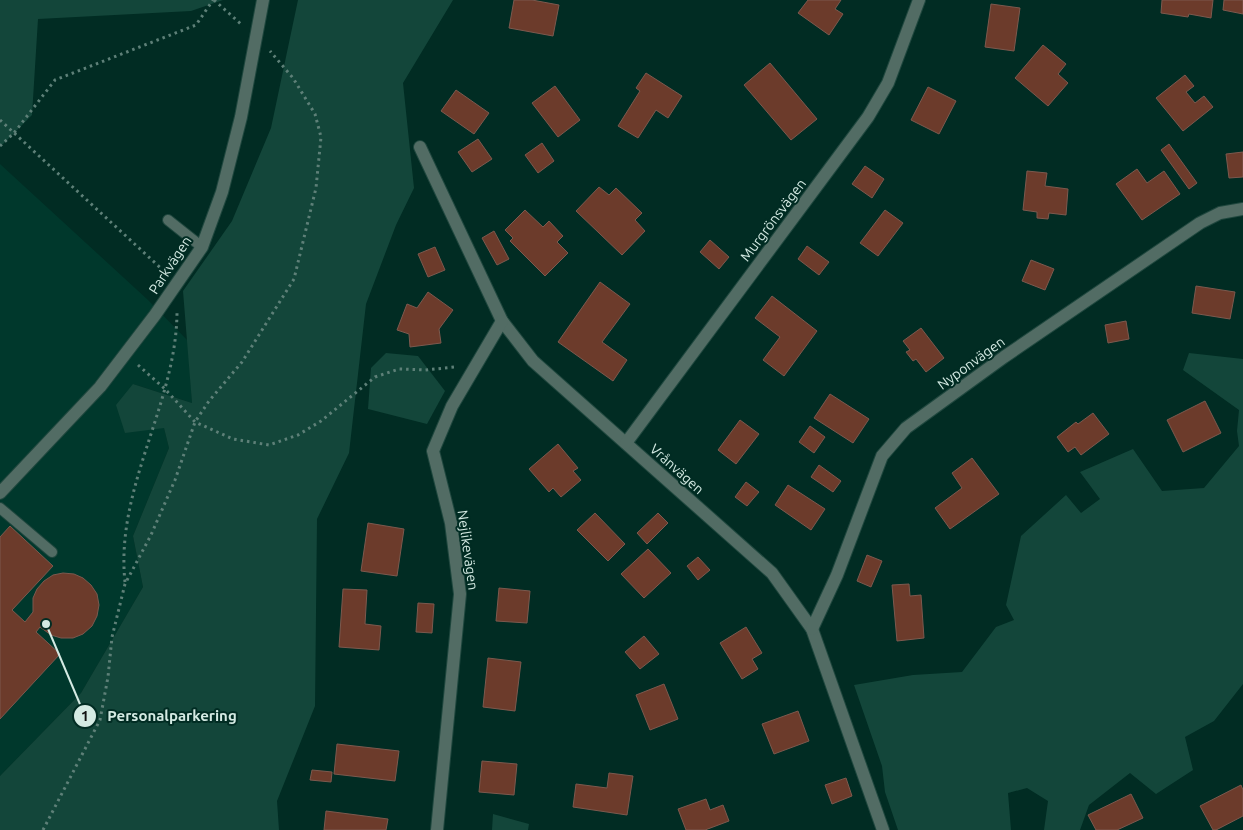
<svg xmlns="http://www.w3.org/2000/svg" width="1243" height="830" viewBox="0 0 1243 830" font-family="Ubuntu,sans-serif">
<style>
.built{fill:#00382c}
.green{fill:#13463a}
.building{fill:#6c3b2b;stroke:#7c594e}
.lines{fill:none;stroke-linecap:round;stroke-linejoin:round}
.lane-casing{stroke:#1f473e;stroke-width:12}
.street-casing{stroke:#1f473e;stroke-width:14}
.path{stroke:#5e8078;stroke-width:3;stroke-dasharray:2.5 4;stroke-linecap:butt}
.lane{stroke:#526c64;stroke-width:10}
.street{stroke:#526c64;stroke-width:12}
.labels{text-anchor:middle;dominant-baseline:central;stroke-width:4;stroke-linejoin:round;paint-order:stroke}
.street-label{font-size:14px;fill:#d4eae3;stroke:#012c23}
.leader{fill:none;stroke:#d4eae3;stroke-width:2}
.callout-dot{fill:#d4eae3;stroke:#012c23;stroke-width:2}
.mark-label{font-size:15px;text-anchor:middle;font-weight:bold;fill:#111}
.callout-label{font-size:15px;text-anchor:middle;font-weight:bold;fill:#d4eae3;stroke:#012c23;stroke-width:4;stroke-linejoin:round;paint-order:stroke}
</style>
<rect width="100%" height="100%" fill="#012c23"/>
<polygon class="built" points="0,164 148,300 188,341 192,403 133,384 164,428 169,448 133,536 143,587 81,693 0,776"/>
<g class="green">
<polygon points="0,0 223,0 191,11 38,19 32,115 0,147"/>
<polygon points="298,0 453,0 403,83 414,188 396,225 366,304 349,453 317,519 315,706 277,801 279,830 0,830 0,776 81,693 143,587 133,536 169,448 164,428 125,433 116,405 133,384 192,403 183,291 232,221 271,128"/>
<polygon points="386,353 418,356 445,391 427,424 368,409 371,368"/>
<polygon points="1189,353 1243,359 1243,684 1214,721 1185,737 1193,770 1156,794 1130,773 1089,805 1080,830 1044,830 1048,801 1027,788 1008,793 1011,830 898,830 885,792 882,766 854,685 913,675 962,672 996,627 1014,620 1006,605 1021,536 1066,495 1081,513 1100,499 1080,472 1133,449 1162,491 1204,488 1239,446 1237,431 1239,410 1183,370"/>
<polygon points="493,814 529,824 528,830 492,830"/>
</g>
<g class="building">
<polygon points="514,0 532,0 559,5 553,36 509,28"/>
<polygon points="808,0 841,0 835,9 843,14 829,35 798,13"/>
<polygon points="1162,0 1213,0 1211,18 1189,14 1188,17 1161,13"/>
<polygon points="1224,0 1243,0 1243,14 1223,10"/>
<polygon points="991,4 1020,8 1014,51 985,47"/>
<polygon points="1043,45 1066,64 1058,74 1068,83 1048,106 1015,78"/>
<polygon points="770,63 817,119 791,140 744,85"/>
<polygon points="646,73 682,96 668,118 656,110 638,138 618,126 640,91 636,88"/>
<polygon points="1185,75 1194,86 1186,92 1195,103 1204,96 1213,107 1183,131 1156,98"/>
<polygon points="555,86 580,120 558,137 532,103"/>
<polygon points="928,87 956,101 939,134 911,120"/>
<polygon points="456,90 489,113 474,134 441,111"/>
<polygon points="478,139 492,159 472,172 458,152"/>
<polygon points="542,143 554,161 538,173 525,155"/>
<polygon points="1169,144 1197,183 1189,189 1161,150"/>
<polygon points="1243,152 1243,177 1229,178 1226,154"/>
<polygon points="865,166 884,179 872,198 852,184"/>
<polygon points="1137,169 1147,183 1164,171 1180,194 1142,220 1116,184"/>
<polygon points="1027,171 1047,173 1045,186 1068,189 1066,215 1049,213 1048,219 1037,218 1037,212 1023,210"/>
<polygon points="599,187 609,195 616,188 642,213 635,220 645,231 622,255 576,211"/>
<polygon points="525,210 543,227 549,221 563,236 557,242 568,253 545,276 510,241 513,238 505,230"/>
<polygon points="885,210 903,223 878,256 860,243"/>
<polygon points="494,231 509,259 497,265 482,238"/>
<polygon points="710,240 729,257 719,269 700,252"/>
<polygon points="807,246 829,262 819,275 798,259"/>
<polygon points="435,247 445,270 428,277 418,254"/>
<polygon points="1031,260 1054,269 1045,290 1022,281"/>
<polygon points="600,282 630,304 602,342 627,360 613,381 558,342"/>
<polygon points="1196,286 1235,292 1230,319 1192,313"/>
<polygon points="428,292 453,310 439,329 441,343 410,347 409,334 397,330 407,304 417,308"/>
<polygon points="772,296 817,331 784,376 763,360 780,337 755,318"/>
<polygon points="1126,321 1129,339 1108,343 1105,325"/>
<polygon points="921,328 944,358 926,372 916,359 913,361 906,352 910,350 903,341"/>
<polygon points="830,394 869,419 853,443 814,418"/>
<polygon points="1205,401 1221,433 1183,452 1167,420"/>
<polygon points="1093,413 1109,434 1081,455 1075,447 1068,452 1057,437 1076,422 1078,424"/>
<polygon points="740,420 759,434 736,464 718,450"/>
<polygon points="810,426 825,437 814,453 799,442"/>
<polygon points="558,444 578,468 573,471 581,480 561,497 553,488 549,492 529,469"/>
<polygon points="972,458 999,494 950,529 935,508 962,488 952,473"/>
<polygon points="819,465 841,481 833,492 811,477"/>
<polygon points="746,482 759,492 747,506 735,497"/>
<polygon points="788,485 825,509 811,530 775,505"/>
<polygon points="595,513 625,544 608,561 577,530"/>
<polygon points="658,513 668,523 647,544 637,533"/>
<polygon points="368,523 404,529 397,576 361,571"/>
<polygon points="10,526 53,566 12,610 25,622 33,612 33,598 37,589 44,581 53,575 63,573 74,574 83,578 91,585 97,594 99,605 97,616 92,626 83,634 73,638 61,638 51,635 40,627 36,632 60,654 0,719 0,537"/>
<polygon points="648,549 671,573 644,598 621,574"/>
<polygon points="867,555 882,561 871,587 857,581"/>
<polygon points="698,557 710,570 698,580 687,566"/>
<polygon points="909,584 910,596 921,595 924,638 897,641 892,585"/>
<polygon points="499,588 530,591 527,623 496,621"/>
<polygon points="343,589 367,590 365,624 381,626 379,650 339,647"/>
<polygon points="418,603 434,604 432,633 416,632"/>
<polygon points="746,627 762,653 752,659 758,669 742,679 720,643"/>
<polygon points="644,636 659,654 640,669 625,652"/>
<polygon points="488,658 521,662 515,711 483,707"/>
<polygon points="664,684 678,719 650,730 636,695"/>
<polygon points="798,711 809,741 774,754 762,724"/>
<polygon points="337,744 399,751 395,781 334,774"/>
<polygon points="482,761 517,764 514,795 479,792"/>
<polygon points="312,770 332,772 331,782 310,780"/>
<polygon points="609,773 633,776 627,815 573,807 576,784 607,788"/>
<polygon points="846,778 852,796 832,804 825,785"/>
<polygon points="1241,785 1243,790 1243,816 1216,830 1213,830 1200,806"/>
<polygon points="1131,794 1143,818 1117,830 1096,830 1088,815"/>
<polygon points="706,799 710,810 723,805 729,821 705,830 686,830 678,809"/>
<polygon points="326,811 388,819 386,830 324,830"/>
</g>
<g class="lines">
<g class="lane-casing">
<g id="lane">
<polyline points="168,220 202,247"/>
<polyline points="0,508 52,552"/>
</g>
</g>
<g class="street-casing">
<g id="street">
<polyline points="420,147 502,321 533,361 772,573 812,629 883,830"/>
<polyline points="626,443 868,117 888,83 919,0"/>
<polyline points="0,493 100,387 155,315 202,247 222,192 241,117 263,0"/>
<polyline points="812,629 837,575 882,456 906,428 1004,357 1200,223 1220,213 1243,209"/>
<polyline points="437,830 460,594 451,523 433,451 452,406 502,321"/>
</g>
</g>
<g class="path">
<polyline points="214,0 242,25"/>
<polyline points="0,120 165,272"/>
<polyline points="0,146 14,133 55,80 196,25 213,0"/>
<polyline points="138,365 165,389 195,422 233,439 269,445 298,435 321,421 375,377 399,369 425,370 455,367"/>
<path d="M125,582C115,488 176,405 177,313"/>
<polyline points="43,830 100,720 108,677 112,637 125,584 151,535 175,480 195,422 209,401 242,362 294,279 316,188 321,137 315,114 293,78 270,51"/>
</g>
<use href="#lane" class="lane"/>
<use href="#street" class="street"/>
</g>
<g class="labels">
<g class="street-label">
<text transform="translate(773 220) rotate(-53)">Murgrönsvägen</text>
<text transform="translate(170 265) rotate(-57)">Parkvägen</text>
<text transform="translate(971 363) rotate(-36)">Nyponvägen</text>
<text transform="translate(677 469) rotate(42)">Vrånvägen</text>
<text transform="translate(468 550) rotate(82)">Nejlikevägen</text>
</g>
</g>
<path class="leader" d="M46 624L85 716"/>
<g class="callout-dot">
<circle cx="46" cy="624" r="5"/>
<circle cx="85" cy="716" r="12"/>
</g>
<g class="mark-label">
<text x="85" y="721">1</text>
</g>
<g class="callout-label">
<text x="172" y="721">Personalparkering</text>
</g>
</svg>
